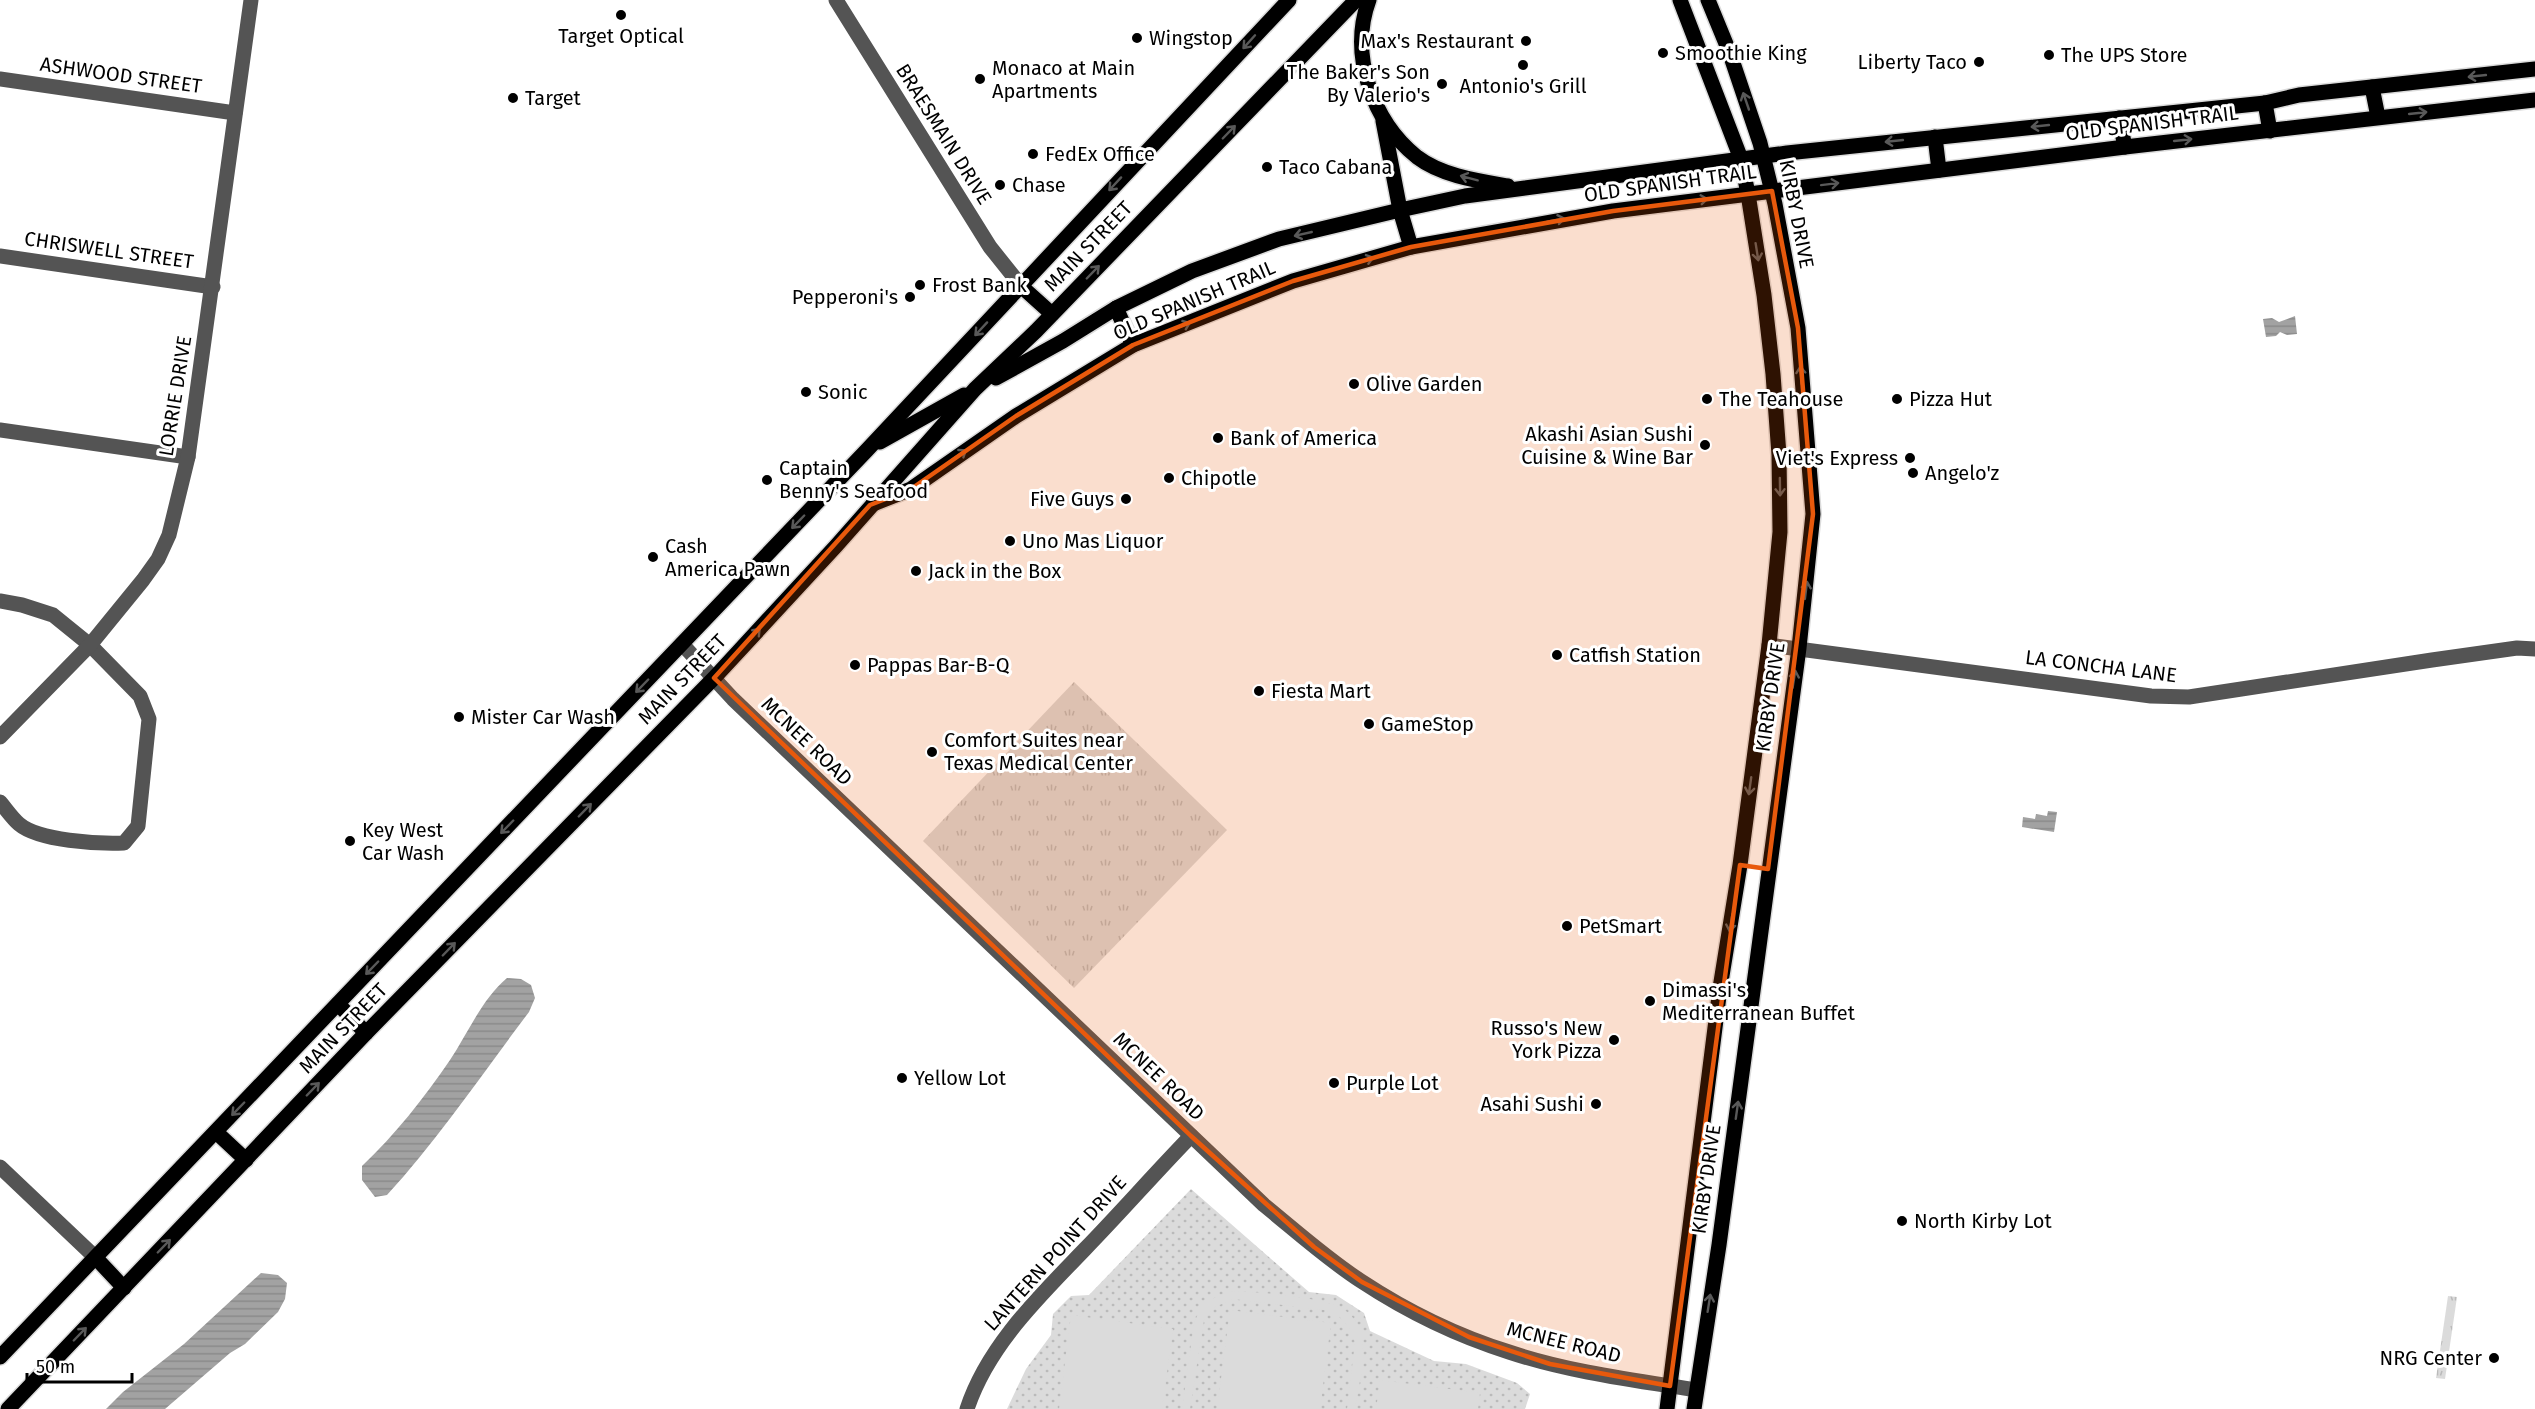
<svg xmlns="http://www.w3.org/2000/svg" width="2535" height="1409" viewBox="0 0 2535 1409" font-family="'Fira Sans',sans-serif">
<style>
.grass{fill:url(#grass-tufts)}
.park{fill:url(#park-dots)}
.pitch{fill:#dbdbdb}
.water{fill:url(#water-rules)}
.lines{fill:none;stroke-linecap:round;stroke-linejoin:round}
.major-casing{stroke:#dbdbdb;stroke-width:18}
.minor{stroke:#545454;stroke-width:15}
.major{stroke:#000;stroke-width:15}
.oneway{stroke:#595959}
.marked{fill:#e8590c;fill-opacity:0.2;stroke:#e8590c;stroke-width:4.5;stroke-linejoin:round}
.poi-dot{fill:#000;stroke:#fff;stroke-width:2}
.labels{text-anchor:middle;dominant-baseline:central;stroke-width:6;stroke-linejoin:round;paint-order:stroke}
.poi-label{font-size:20px;fill:#000;stroke:#fff;text-anchor:start}
.street-label{font-size:20px;fill:#000;stroke:#fff}
</style>
<defs>
<pattern id="grass-tufts" width="24" height="20" patternUnits="userSpaceOnUse" patternTransform="scale(1.5)"><rect width="24" height="20" fill="#dbdbdb"/><path d="M3 7l-1-3M5 7V3M7 7l1-3M15 17l-1-3M17 17v-4M19 17l1-3" fill="none" stroke="#bababa"/></pattern>
<pattern id="park-dots" width="8" height="8" patternUnits="userSpaceOnUse" patternTransform="scale(1.5)"><rect width="8" height="8" fill="#dbdbdb"/><path d="M2 2h.1M6 6h.1" fill="none" stroke="#bababa" stroke-width="1.8" stroke-linecap="round"/></pattern>
<pattern id="water-rules" width="6" height="5" patternUnits="userSpaceOnUse" patternTransform="scale(1.5)"><rect width="6" height="5" fill="#a2a2a2"/><path d="M0 2.5h6" fill="none" stroke="#8a8a8a"/></pattern>
</defs>
<rect width="100%" height="100%" fill="#fff"/>
<g class="grass">
<polygon points="1074,682 1227,830 1074,988 923,841"/>
<polygon points="2448,1296 2457,1297 2445,1379 2436,1378"/>
</g>
<polygon class="park" points="1191,1189 1309,1292 1336,1295 1364,1313 1370,1331 1434,1361 1466,1364 1517,1383 1530,1394 1525,1409 1007,1409 1026,1369 1051,1335 1053,1314 1071,1296 1089,1295"/>
<g class="pitch">
<path d="M1233,1291C1256,1292 1325,1297 1343,1309C1353,1315 1361,1327 1362,1339C1366,1361 1358,1387 1355,1409H1347L1355,1342L1350,1329L1337,1314L1324,1310L1233,1299L1213,1308L1204,1320L1190,1409H1182L1194,1323C1201,1305 1213,1295 1233,1291Z"/>
<polygon points="1230,1310 1331,1323 1320,1409 1217,1409"/>
<polygon points="1071,1315 1173,1329 1162,1409 1059,1409"/>
<polygon points="1380,1380 1480,1393 1478,1409 1376,1409"/>
</g>
<g class="water">
<polygon points="2295,316 2297,334 2287,335 2280,332 2276,336 2266,337 2263,319 2272,318 2279,322"/>
<polygon points="2048,811 2057,812 2054,832 2022,827 2023,817 2035,819 2036,814 2047,816"/>
<path d="M507,978L521,979L531,985L535,998L529,1012C482,1074 439,1138 387,1195L375,1197L362,1180V1166C395,1135 424,1098 450,1060C468,1033 482,999 507,978Z"/>
<polygon points="261,1273 278,1275 287,1283 285,1299 278,1312 245,1344 230,1353 165,1409 106,1409 123,1392 184,1344"/>
</g>
<g class="lines">
<g class="major-casing">
<g id="major">
<path d="M1369,0C1349,54 1372,121 1417,157C1442,176 1479,181 1508,186"/>
<polyline points="2372,87 2378,117"/>
<polyline points="2265,103 2270,131"/>
<polyline points="2119,118 2125,147"/>
<polyline points="1383,121 1400,210 1411,247"/>
<polyline points="1935,137 1939,170"/>
<polyline points="1022,287 1052,314"/>
<polyline points="1116,308 1133,345"/>
<polyline points="996,378 1063,341 1116,308 1192,271 1279,239 1400,210 1465,196 1787,153 2265,103 2299,95 2535,69"/>
<polyline points="880,442 964,395"/>
<polyline points="873,504 911,489 1016,416 1133,345 1293,281 1411,247 1613,211 2125,147 2535,100"/>
<polyline points="338,1004 366,1033"/>
<polyline points="216,1132 246,1160"/>
<polyline points="96,1258 124,1288"/>
<polyline points="0,1357 867,450 1289,0"/>
<polyline points="8,1409 366,1033 714,678 836,546 975,389 1036,331 1356,0"/>
<polyline points="1667,1409 1720,988 1740,865 1769,645 1780,532 1779,455 1773,374 1764,295 1748,194 1741,159 1680,0"/>
<polyline points="1694,1409 1719,1245 1799,648 1813,514 1798,328 1775,204 1760,143 1729,51 1708,0"/>
</g>
</g>
<g class="minor">
<polyline points="836,0 990,247 1022,287"/>
<polyline points="0,79 235,113"/>
<polyline points="0,256 213,287"/>
<polyline points="0,430 188,457"/>
<path d="M0,601L22,605L53,615L90,645L140,696L149,719L138,826L124,843C98,844 39,841 19,824C12,818 6,809 0,802"/>
<path d="M682,644L733,699L1264,1205C1296,1231 1327,1259 1361,1281C1405,1310 1458,1336 1509,1352C1569,1372 1633,1380 1696,1390"/>
<polyline points="1769,645 2151,696 2189,697 2432,660 2517,648 2535,649"/>
<polyline points="0,737 90,645 143,580 158,559 169,535 188,457 251,0"/>
<polyline points="0,1167 96,1258"/>
<path d="M967,1409C988,1345 1040,1296 1085,1249C1121,1212 1155,1173 1191,1136"/>
</g>
<use href="#major" class="major"/>
</g>
<defs><path id="oneway-shaft" d="M-6 0H5M1.5-3L5.5 0L1.5 3" fill="none" stroke-width="1.6" stroke-linecap="round" stroke-linejoin="round" transform="scale(1.5)"/></defs>
<g class="oneway">
<use href="#oneway-shaft" transform="translate(1249 42) rotate(132)"/>
<use href="#oneway-shaft" transform="translate(2477 76) rotate(174)"/>
<use href="#oneway-shaft" transform="translate(1746 101) rotate(-109)"/>
<use href="#oneway-shaft" transform="translate(2418 113) rotate(-6)"/>
<use href="#oneway-shaft" transform="translate(2040 126) rotate(174)"/>
<use href="#oneway-shaft" transform="translate(1229 132) rotate(-46)"/>
<use href="#oneway-shaft" transform="translate(2183 140) rotate(-6)"/>
<use href="#oneway-shaft" transform="translate(1894 141) rotate(174)"/>
<use href="#oneway-shaft" transform="translate(1469 178) rotate(-165)"/>
<use href="#oneway-shaft" transform="translate(1115 184) rotate(133)"/>
<use href="#oneway-shaft" transform="translate(1830 184) rotate(-7)"/>
<use href="#oneway-shaft" transform="translate(1699 200) rotate(-7)"/>
<use href="#oneway-shaft" transform="translate(1556 220) rotate(-10)"/>
<use href="#oneway-shaft" transform="translate(1303 234) rotate(167)"/>
<use href="#oneway-shaft" transform="translate(1757 252) rotate(81)"/>
<use href="#oneway-shaft" transform="translate(1365 260) rotate(-16)"/>
<use href="#oneway-shaft" transform="translate(1093 272) rotate(-46)"/>
<use href="#oneway-shaft" transform="translate(1182 326) rotate(-22)"/>
<use href="#oneway-shaft" transform="translate(981 329) rotate(133)"/>
<use href="#oneway-shaft" transform="translate(1801 375) rotate(-94)"/>
<use href="#oneway-shaft" transform="translate(959 455) rotate(-34)"/>
<use href="#oneway-shaft" transform="translate(1780 487) rotate(89)"/>
<use href="#oneway-shaft" transform="translate(798 522) rotate(134)"/>
<use href="#oneway-shaft" transform="translate(1806 590) rotate(-83)"/>
<use href="#oneway-shaft" transform="translate(754 635) rotate(-47)"/>
<use href="#oneway-shaft" transform="translate(1794 679) rotate(-81)"/>
<use href="#oneway-shaft" transform="translate(642 686) rotate(134)"/>
<use href="#oneway-shaft" transform="translate(1750 786) rotate(98)"/>
<use href="#oneway-shaft" transform="translate(585 810) rotate(-46)"/>
<use href="#oneway-shaft" transform="translate(507 827) rotate(134)"/>
<use href="#oneway-shaft" transform="translate(1731 923) rotate(99)"/>
<use href="#oneway-shaft" transform="translate(449 949) rotate(-46)"/>
<use href="#oneway-shaft" transform="translate(372 968) rotate(134)"/>
<use href="#oneway-shaft" transform="translate(313 1089) rotate(-46)"/>
<use href="#oneway-shaft" transform="translate(238 1109) rotate(134)"/>
<use href="#oneway-shaft" transform="translate(1737 1110) rotate(-82)"/>
<use href="#oneway-shaft" transform="translate(164 1246) rotate(-46)"/>
<use href="#oneway-shaft" transform="translate(1709 1303) rotate(-81)"/>
<use href="#oneway-shaft" transform="translate(80 1334) rotate(-46)"/>
</g>
<path class="marked" d="M1772,191L1798,328L1813,514L1768,869L1740,865L1670,1386L1550,1364L1469,1337L1362,1282L1314,1247L1191,1136L714,678L870,505L911,489L1016,416L1133,345L1293,281L1411,247L1613,211Z"/>
<g class="poi-dot">
<circle cx="621" cy="15" r="6"/>
<circle cx="1137" cy="38" r="6"/>
<circle cx="1526" cy="41" r="6"/>
<circle cx="1663" cy="53" r="6"/>
<circle cx="2049" cy="55" r="6"/>
<circle cx="1979" cy="62" r="6"/>
<circle cx="1523" cy="65" r="6"/>
<circle cx="980" cy="79" r="6"/>
<circle cx="1442" cy="84" r="6"/>
<circle cx="513" cy="98" r="6"/>
<circle cx="1033" cy="154" r="6"/>
<circle cx="1267" cy="167" r="6"/>
<circle cx="1000" cy="185" r="6"/>
<circle cx="920" cy="285" r="6"/>
<circle cx="910" cy="297" r="6"/>
<circle cx="1354" cy="384" r="6"/>
<circle cx="806" cy="392" r="6"/>
<circle cx="1707" cy="399" r="6"/>
<circle cx="1897" cy="399" r="6"/>
<circle cx="1218" cy="438" r="6"/>
<circle cx="1705" cy="445" r="6"/>
<circle cx="1910" cy="458" r="6"/>
<circle cx="1913" cy="473" r="6"/>
<circle cx="1169" cy="478" r="6"/>
<circle cx="767" cy="480" r="6"/>
<circle cx="1126" cy="499" r="6"/>
<circle cx="1010" cy="541" r="6"/>
<circle cx="653" cy="557" r="6"/>
<circle cx="916" cy="571" r="6"/>
<circle cx="1557" cy="655" r="6"/>
<circle cx="855" cy="665" r="6"/>
<circle cx="1259" cy="691" r="6"/>
<circle cx="459" cy="717" r="6"/>
<circle cx="1369" cy="724" r="6"/>
<circle cx="932" cy="752" r="6"/>
<circle cx="350" cy="841" r="6"/>
<circle cx="1567" cy="926" r="6"/>
<circle cx="1650" cy="1001" r="6"/>
<circle cx="1614" cy="1040" r="6"/>
<circle cx="902" cy="1078" r="6"/>
<circle cx="1334" cy="1083" r="6"/>
<circle cx="1596" cy="1104" r="6"/>
<circle cx="1902" cy="1221" r="6"/>
<circle cx="2494" cy="1358" r="6"/>
</g>
<g class="labels">
<g class="poi-label">
<text x="621" y="36" text-anchor="middle">Target Optical</text>
<text x="1149" y="38">Wingstop</text>
<text x="1514" y="41" text-anchor="end">Max's Restaurant</text>
<text x="1675" y="53">Smoothie King</text>
<text x="2061" y="55">The UPS Store</text>
<text x="1967" y="62" text-anchor="end">Liberty Taco</text>
<text x="992" y="68">Monaco at Main<tspan x="992" dy="23">Apartments</tspan></text>
<text x="1430" y="72" text-anchor="end">The Baker's Son<tspan x="1430" dy="23">By Valerio's</tspan></text>
<text x="1523" y="86" text-anchor="middle">Antonio's Grill</text>
<text x="525" y="98">Target</text>
<text x="1045" y="154">FedEx Office</text>
<text x="1279" y="167">Taco Cabana</text>
<text x="1012" y="185">Chase</text>
<text x="932" y="285">Frost Bank</text>
<text x="898" y="297" text-anchor="end">Pepperoni's</text>
<text x="1366" y="384">Olive Garden</text>
<text x="818" y="392">Sonic</text>
<text x="1719" y="399">The Teahouse</text>
<text x="1909" y="399">Pizza Hut</text>
<text x="1693" y="434" text-anchor="end">Akashi Asian Sushi<tspan x="1693" dy="23">Cuisine &amp; Wine Bar</tspan></text>
<text x="1230" y="438">Bank of America</text>
<text x="1898" y="458" text-anchor="end">Viet's Express</text>
<text x="779" y="468">Captain<tspan x="779" dy="23">Benny's Seafood</tspan></text>
<text x="1925" y="473">Angelo'z</text>
<text x="1181" y="478">Chipotle</text>
<text x="1114" y="499" text-anchor="end">Five Guys</text>
<text x="1022" y="541">Uno Mas Liquor</text>
<text x="665" y="546">Cash<tspan x="665" dy="23">America Pawn</tspan></text>
<text x="928" y="571">Jack in the Box</text>
<text x="1569" y="655">Catfish Station</text>
<text x="867" y="665">Pappas Bar-B-Q</text>
<text x="1271" y="691">Fiesta Mart</text>
<text x="471" y="717">Mister Car Wash</text>
<text x="1381" y="724">GameStop</text>
<text x="944" y="740">Comfort Suites near<tspan x="944" dy="23">Texas Medical Center</tspan></text>
<text x="362" y="830">Key West<tspan x="362" dy="23">Car Wash</tspan></text>
<text x="1579" y="926">PetSmart</text>
<text x="1662" y="990">Dimassi's<tspan x="1662" dy="23">Mediterranean Buffet</tspan></text>
<text x="1602" y="1028" text-anchor="end">Russo's New<tspan x="1602" dy="23">York Pizza</tspan></text>
<text x="914" y="1078">Yellow Lot</text>
<text x="1346" y="1083">Purple Lot</text>
<text x="1584" y="1104" text-anchor="end">Asahi Sushi</text>
<text x="1914" y="1221">North Kirby Lot</text>
<text x="2482" y="1358" text-anchor="end">NRG Center</text>
</g>
<g class="street-label">
<text transform="translate(121 75) rotate(8)">ASHWOOD STREET</text>
<text transform="translate(2152 123) rotate(-7)">OLD SPANISH TRAIL</text>
<text transform="translate(944 134) rotate(58)">BRAESMAIN DRIVE</text>
<text transform="translate(1670 183) rotate(-8)">OLD SPANISH TRAIL</text>
<text transform="translate(1797 214) rotate(79)">KIRBY DRIVE</text>
<text transform="translate(1088 246) rotate(-46)">MAIN STREET</text>
<text transform="translate(109 250) rotate(8)">CHRISWELL STREET</text>
<text transform="translate(1194 300) rotate(-23)">OLD SPANISH TRAIL</text>
<text transform="translate(175 396) rotate(-81)">LORRIE DRIVE</text>
<text transform="translate(2101 666) rotate(7)">LA CONCHA LANE</text>
<text transform="translate(682 679) rotate(-46)">MAIN STREET</text>
<text transform="translate(1770 697) rotate(-82)">KIRBY DRIVE</text>
<text transform="translate(807 741) rotate(44)">MCNEE ROAD</text>
<text transform="translate(343 1028) rotate(-46)">MAIN STREET</text>
<text transform="translate(1159 1076) rotate(44)">MCNEE ROAD</text>
<text transform="translate(1706 1179) rotate(-82)">KIRBY DRIVE</text>
<text transform="translate(1055 1253) rotate(-48)">LANTERN POINT DRIVE</text>
<text transform="translate(1564 1342) rotate(14)">MCNEE ROAD</text>
</g>
</g>
<path d="M27 1373v9h105v-9" fill="none" stroke="#000000" stroke-width="3"/>
<text x="36" y="1373" font-size="18" fill="#000000" stroke="#ffffff" stroke-width="4.5" paint-order="stroke">50 m</text>
</svg>
